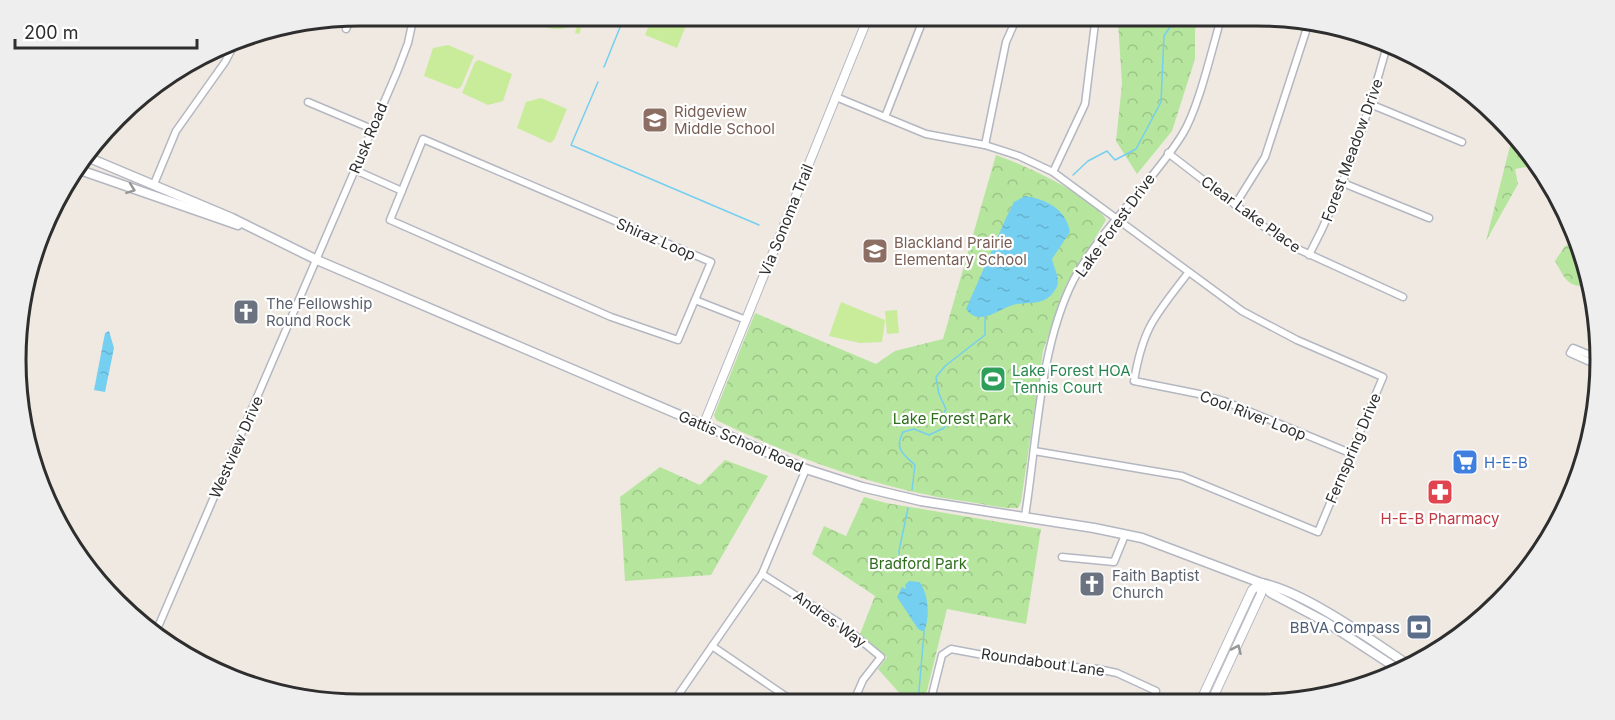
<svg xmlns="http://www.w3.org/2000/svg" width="1615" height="720" viewBox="0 0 1615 720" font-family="Inter,sans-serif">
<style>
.forest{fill:url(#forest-crowns)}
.pitch{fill:#c9ec9a}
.water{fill:url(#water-ripples)}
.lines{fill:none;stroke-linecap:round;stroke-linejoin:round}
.stream{stroke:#75cff0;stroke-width:1.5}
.minor-casing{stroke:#b4b7c1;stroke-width:9}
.tertiary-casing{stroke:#b4b7c1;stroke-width:10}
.secondary-casing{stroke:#b4b7c1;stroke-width:11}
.minor{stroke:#fff;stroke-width:6}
.tertiary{stroke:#fff;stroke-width:8}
.secondary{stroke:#fff;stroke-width:8}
.oneway{stroke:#969696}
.labels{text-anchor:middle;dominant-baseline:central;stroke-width:4.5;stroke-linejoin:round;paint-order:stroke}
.education-label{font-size:15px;fill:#785e54;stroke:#fff;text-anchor:start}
.street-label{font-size:15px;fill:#2e2e2e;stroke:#fff}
.worship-label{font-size:15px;fill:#5b616d;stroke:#fff;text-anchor:start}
.leisure-label{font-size:15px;fill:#27864d;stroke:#fff;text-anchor:start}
.park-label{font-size:15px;fill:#2c6e1b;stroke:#fff}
.shop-label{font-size:15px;fill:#366cbe;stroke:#fff;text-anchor:start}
.health-label{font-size:15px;fill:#be3a42;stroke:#fff}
.service-label{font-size:15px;fill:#4e5e75;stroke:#fff;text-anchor:end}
.rim{fill:none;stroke:#2e2e2e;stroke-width:3}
</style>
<defs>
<pattern id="forest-crowns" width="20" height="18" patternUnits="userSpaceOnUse" patternTransform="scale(1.5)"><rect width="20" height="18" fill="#b6e59e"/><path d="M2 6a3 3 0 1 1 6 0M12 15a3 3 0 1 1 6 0" fill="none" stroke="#9dc588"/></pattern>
<pattern id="water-ripples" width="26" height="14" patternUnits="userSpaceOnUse" patternTransform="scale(1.5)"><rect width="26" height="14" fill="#75cff0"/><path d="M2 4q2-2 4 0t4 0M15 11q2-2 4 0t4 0" fill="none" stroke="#66b2ce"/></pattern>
</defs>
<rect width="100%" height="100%" fill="#efe9e1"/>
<g class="forest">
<polygon points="1123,15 1204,15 1195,29 1195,59 1172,131 1137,174 1116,141 1122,84 1118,22"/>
<polygon points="1519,145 1532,166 1515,169 1518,184 1486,241 1510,146"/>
<path d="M996,155C1022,164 1095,197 1106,220L1066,285L1043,351L1021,502L1018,508C1000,509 981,503 963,501C875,488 796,458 716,420L714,415L755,313L876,364L895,351L943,339Z"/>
<path d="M1576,242L1580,261L1578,269L1583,273L1584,286C1566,287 1563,274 1555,261L1565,246Z"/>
<polygon points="725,460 768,476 711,575 625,581 620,497 660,467 700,485"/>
<polygon points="864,497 886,503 1041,529 1026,624 947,609 924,703 903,697 878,669 887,657 860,634 875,596 812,554 824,526 846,536"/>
</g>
<g class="pitch">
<polygon points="437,15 481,15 479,23 464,27"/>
<path d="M530,15L557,26L586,15L579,34L575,33L578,23C561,33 543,31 530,15Z"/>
<polygon points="653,15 690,15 677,48 645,35"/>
<polygon points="448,45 474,56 461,87 457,89 424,76 433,48"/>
<polygon points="479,60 512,74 503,101 488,105 462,93 475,62"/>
<polygon points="541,98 567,109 554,140 550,143 517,128 526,102"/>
<polygon points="841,302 885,320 882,342 860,343 829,336"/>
<polygon points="897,310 899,333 887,334 885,311"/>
</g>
<g class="water">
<path d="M1025,196C1046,199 1066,209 1070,232L1052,259C1054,269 1062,281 1055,290C1046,305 1032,302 1017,304C1001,306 981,329 966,309L1006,218L1014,202Z"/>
<polygon points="109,331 114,348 105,392 94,390 105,333"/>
<path d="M909,581L919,582C929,592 930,620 924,632L918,629L897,597L902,587L906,589L905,585Z"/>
</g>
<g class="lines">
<g class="stream">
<polyline points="604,67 625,15"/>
<polyline points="598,82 571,145 759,225"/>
<polyline points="1073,175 1088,161 1107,151 1115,160 1136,149 1161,102 1164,36 1172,24 1174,15"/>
<path d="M912,490L915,465C903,454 894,449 903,432L914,429L929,435L944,428L945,424L939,421L946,409L939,394L936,377L945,366L985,335V315"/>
<polyline points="900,564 899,551 908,508"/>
<polyline points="918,703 924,632"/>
</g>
<g class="minor-casing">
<g id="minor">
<polyline points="346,29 352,16"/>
<polyline points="836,97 926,134 985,145 1019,156 1053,172 1242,311 1297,340 1383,377 1318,532 1182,476 1034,451"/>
<polyline points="308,102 372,129"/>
<polyline points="1370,104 1462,142"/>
<polyline points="885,117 925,15"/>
<polygon points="423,139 711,262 678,340 611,317 390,220"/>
<polyline points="985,145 1006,42 1018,15"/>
<polyline points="1168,153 1263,226 1300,250 1403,297"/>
<polyline points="355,170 402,191"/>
<polyline points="1053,172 1085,104 1096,15"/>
<polyline points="1343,183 1429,218"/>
<polyline points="154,184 176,131 225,62 236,41"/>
<polyline points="1235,205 1265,157 1308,25"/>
<path d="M1309,255C1345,187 1368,115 1388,42"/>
<path d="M1188,273C1155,316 1143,327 1134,381L1199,394L1224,401L1350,453"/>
<polyline points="695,300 746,320"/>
<polyline points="1599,366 1570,353 1573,348 1600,359"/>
<path d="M1025,516C1037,442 1039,349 1073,281C1101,228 1150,186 1182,135C1199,108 1212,48 1222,15"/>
<polyline points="1062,557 1114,562 1125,535"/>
<polyline points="762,574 841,624 881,657 863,680 853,703"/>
<polyline points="155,634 397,72 408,43 414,15"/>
<polyline points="712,646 797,704"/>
<polyline points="930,703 942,655 951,649 1026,663 1098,669 1117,673 1156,691 1151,702"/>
<polyline points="672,704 762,574 806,469"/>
<polyline points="459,705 476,702 490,705"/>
</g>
</g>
<g class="tertiary-casing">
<g id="tertiary">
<polyline points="703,426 869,15"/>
<polyline points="1200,702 1252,590 1261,583"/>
<polyline points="1211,702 1261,594 1261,583"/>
</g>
</g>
<g class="secondary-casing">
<g id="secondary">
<path d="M87,157L232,218L317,260L806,469L862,487L921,501L1094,528L1142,538L1261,583C1305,592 1371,640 1410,666"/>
<polyline points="77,169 238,225"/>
<polyline points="1261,584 1271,593 1326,622 1401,671"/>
</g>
</g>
<use href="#minor" class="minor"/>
<use href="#tertiary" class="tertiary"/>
<use href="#secondary" class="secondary"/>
</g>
<defs><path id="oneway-chevron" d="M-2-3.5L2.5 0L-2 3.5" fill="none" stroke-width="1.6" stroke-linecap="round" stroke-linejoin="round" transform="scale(1.5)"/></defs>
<g class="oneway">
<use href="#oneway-chevron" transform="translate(131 189) rotate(20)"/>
<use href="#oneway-chevron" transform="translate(1237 649) rotate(-66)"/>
</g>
<defs>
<g id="school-square" transform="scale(1.35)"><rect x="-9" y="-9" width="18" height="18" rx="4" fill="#8d6e63" stroke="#fff"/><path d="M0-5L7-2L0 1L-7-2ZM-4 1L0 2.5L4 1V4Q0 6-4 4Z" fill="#fff"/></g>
<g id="church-square" transform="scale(1.35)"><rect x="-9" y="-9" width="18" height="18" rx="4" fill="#6b7280" stroke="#fff"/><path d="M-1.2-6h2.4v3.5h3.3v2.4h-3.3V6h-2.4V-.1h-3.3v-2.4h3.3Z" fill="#fff"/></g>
<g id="stadium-square" transform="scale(1.35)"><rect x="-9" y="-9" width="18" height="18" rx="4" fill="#2e9e5b" stroke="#fff"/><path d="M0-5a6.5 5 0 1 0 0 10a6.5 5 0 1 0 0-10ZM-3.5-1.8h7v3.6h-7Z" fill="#fff"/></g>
<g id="supermarket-square" transform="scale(1.35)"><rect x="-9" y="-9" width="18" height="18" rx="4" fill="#3f7fe0" stroke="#fff"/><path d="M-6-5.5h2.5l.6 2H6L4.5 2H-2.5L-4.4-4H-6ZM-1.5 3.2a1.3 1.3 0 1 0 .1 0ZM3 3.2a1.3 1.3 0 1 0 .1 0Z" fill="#fff"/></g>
<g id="pharmacy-square" transform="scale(1.35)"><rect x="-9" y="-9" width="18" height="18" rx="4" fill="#e0444e" stroke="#fff"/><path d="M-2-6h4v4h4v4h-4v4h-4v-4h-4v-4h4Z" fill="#fff"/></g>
<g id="bank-square" transform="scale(1.35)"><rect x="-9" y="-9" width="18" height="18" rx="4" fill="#5c6f8a" stroke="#fff"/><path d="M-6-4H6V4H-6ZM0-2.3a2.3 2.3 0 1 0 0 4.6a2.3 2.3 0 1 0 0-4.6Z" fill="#fff"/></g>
</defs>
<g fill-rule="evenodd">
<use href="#school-square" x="655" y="120"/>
<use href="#school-square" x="875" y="251"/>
<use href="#church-square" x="246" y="312"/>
<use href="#stadium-square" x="993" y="379"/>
<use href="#supermarket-square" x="1465" y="462"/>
<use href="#pharmacy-square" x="1440" y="492"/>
<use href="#church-square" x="1092" y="584"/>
<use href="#bank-square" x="1419" y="627"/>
</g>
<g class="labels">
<g class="education-label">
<text x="674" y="111">Ridgeview<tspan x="674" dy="17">Middle School</tspan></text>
<text x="894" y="242">Blackland Prairie<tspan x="894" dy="17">Elementary School</tspan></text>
</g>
<g class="street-label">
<text transform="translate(368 138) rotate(-67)">Rusk Road</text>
<text transform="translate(1352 150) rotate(-70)">Forest Meadow Drive</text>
<text transform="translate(1251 214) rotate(36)">Clear Lake Place</text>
<text transform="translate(786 220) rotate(-68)">Via Sonoma Trail</text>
<text transform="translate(1115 225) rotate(-54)">Lake Forest Drive</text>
<text transform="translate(656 239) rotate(23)">Shiraz Loop</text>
<text transform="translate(1253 415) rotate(21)">Cool River Loop</text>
<text transform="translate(741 441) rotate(23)">Gattis School Road</text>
<text transform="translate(236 447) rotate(-66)">Westview Drive</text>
<text transform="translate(1353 448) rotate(-67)">Fernspring Drive</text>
<text transform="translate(830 619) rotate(36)">Andres Way</text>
<text transform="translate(1043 662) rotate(8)">Roundabout Lane</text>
</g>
<g class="worship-label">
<text x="266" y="303">The Fellowship<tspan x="266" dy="17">Round Rock</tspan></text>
<text x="1112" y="575">Faith Baptist<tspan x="1112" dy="17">Church</tspan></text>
</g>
<g class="leisure-label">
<text x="1012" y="370">Lake Forest HOA<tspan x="1012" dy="17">Tennis Court</tspan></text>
</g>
<g class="park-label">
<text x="952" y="418">Lake Forest Park</text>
<text x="918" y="563">Bradford Park</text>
</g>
<g class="shop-label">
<text x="1484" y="462">H-E-B</text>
</g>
<g class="health-label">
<text x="1440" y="518">H-E-B Pharmacy</text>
</g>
<g class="service-label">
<text x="1400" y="627">BBVA Compass</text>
</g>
</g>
<path d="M0 0H1615V720H0ZM360 26H1256A334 334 0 0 1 1590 360V360A334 334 0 0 1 1256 694H360A334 334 0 0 1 26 360V360A334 334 0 0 1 360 26Z" fill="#eee" fill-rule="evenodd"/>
<path class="rim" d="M360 26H1256A334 334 0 0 1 1590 360V360A334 334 0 0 1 1256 694H360A334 334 0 0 1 26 360V360A334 334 0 0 1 360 26Z"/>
<path d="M15 39v9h182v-9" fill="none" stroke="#2e2e2e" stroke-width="3"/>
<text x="24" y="39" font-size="18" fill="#2e2e2e" stroke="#ffffff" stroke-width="4.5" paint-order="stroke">200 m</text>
</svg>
